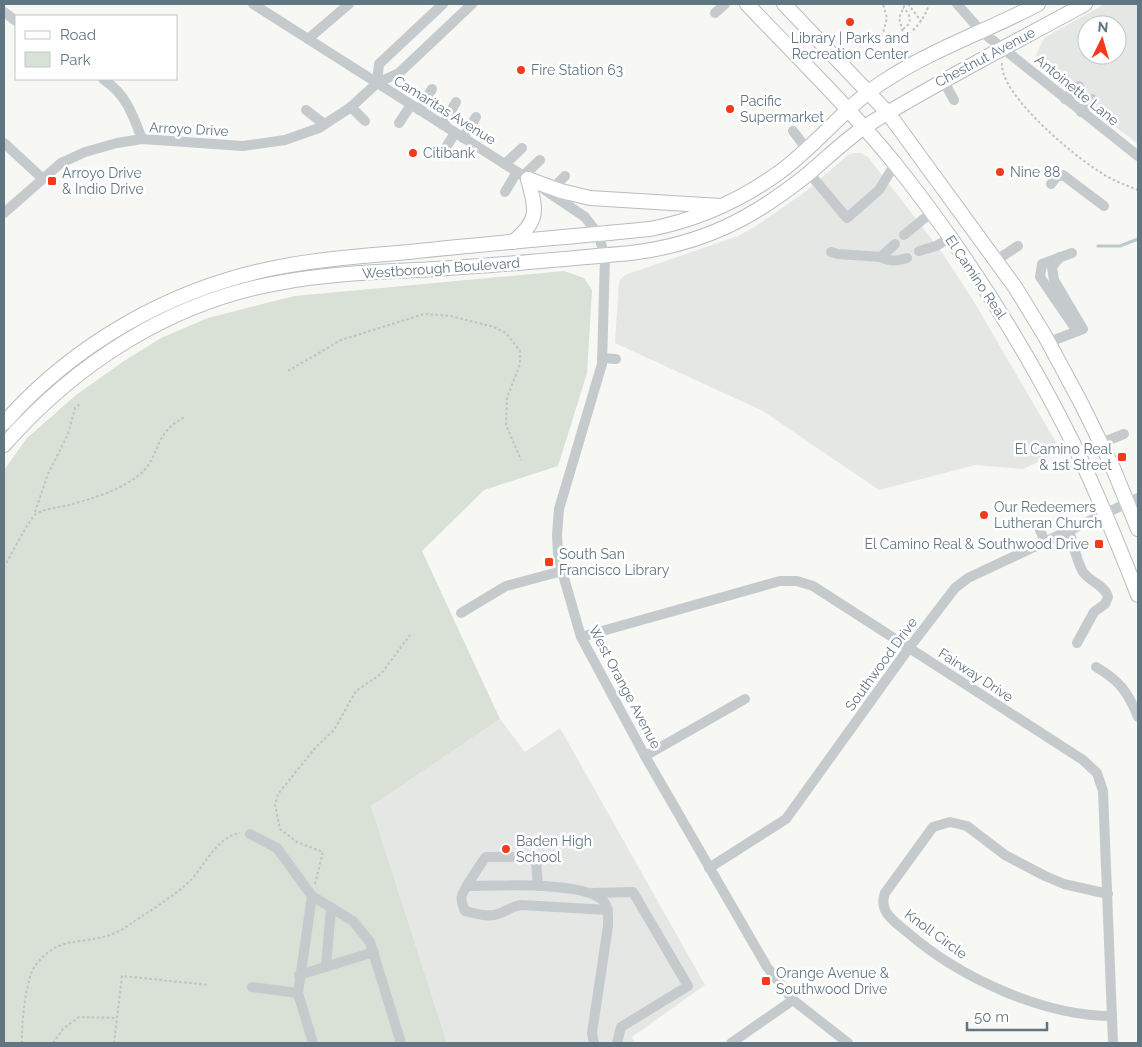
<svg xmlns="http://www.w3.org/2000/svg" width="1142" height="1047" viewBox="0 0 1142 1047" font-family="Raleway,sans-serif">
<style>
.built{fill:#e5e7e5;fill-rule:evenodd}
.green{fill:#d9e0d5}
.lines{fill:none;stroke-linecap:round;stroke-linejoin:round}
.stream{stroke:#bbcacd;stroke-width:3}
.major-casing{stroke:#b8bdc0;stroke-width:16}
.path{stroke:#bec2c3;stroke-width:2;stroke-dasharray:2.5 2.5;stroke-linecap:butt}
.minor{stroke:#c5cacd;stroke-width:10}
.major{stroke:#fff;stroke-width:14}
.poi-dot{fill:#f13b1b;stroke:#fff;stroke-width:2}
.labels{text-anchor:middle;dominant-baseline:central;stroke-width:5;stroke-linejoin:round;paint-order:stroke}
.poi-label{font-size:14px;fill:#607682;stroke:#fff;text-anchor:start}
.street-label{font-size:14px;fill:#607682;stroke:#fff}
</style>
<rect width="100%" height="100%" fill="#f7f7f4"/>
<g class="built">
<path d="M1105,4H1138V144L1042,70L1036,55L1044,38ZM1087,25H1117V55H1087Z"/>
<polygon points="854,153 861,153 868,157 941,251 973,300 1061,451 1023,469 975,465 879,490 763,411 615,343 619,281 625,275 738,236 753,228 805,192 848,155"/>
<polygon points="500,719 525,752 560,728 705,985 632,1037 635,1043 447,1043 371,806"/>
</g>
<polygon class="green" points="564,271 584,278 592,290 587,373 558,466 484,490 422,551 500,719 371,806 447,1043 4,1043 4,470 27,438 76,395 124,361 161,338 208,318 295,296"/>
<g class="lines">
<polyline class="stream" points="1098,246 1120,246 1138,239"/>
<g class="major-casing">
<g id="major">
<path d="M747,4C797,57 850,108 896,165C965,252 1025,346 1074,445C1098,494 1118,544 1138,595"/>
<polyline points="784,4 888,113 1015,287 1045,336 1081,403 1113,468 1138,529"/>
<polyline points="528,179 561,191 590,198 721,206"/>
<path d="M513,242C540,220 536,210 528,179"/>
<path d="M4,423C74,344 170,289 274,268C318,259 364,256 409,252C489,243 570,237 650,229C696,220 739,201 777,174C817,146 847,103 889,78C936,48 989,30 1038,4"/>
<path d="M4,445C75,364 170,302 278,283C329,273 383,272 435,269C501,265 566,259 631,253C703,244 752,219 808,174C827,158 845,140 866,126C937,82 1012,44 1085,4"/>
</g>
</g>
<g class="path">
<polyline points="908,4 921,21"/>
<path d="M903,29C913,23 911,14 903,8"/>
<path d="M881,35C902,49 924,23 929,4"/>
<polyline points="904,36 899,18 905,4"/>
<path d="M848,40C861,46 873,44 883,33L887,18L883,4"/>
<path d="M1002,63C999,94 1075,157 1100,172C1112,180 1125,185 1138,190"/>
<polyline points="288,371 341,340 424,314 451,316 494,327 506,333 520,351 520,364 507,398 506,425 521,460"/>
<polyline points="35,512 48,474 68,434 75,408 80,404"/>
<path d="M4,567C10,557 29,519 36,514C46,508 57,508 69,505C91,499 121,490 139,475C161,458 152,433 185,417"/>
<polyline points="315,884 323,852 297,842 280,829 275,805 278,794 316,747 334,730 356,691 381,674 410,635"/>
<path d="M22,1043C21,1027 26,977 35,966C56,938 74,944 102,937C113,935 124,929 133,922C152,910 172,897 189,882C205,866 216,837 240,833"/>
<polyline points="53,1043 63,1029 79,1017 117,1018"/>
<polyline points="114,1043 122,976 209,985"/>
</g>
<g class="minor">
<polyline points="253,4 533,182"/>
<polyline points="957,4 981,31 1138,156"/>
<polyline points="4,12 16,21"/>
<polyline points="715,13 725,4"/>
<polyline points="308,39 349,4"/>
<path d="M103,79C126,94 133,115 142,139"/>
<polyline points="943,80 954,100"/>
<polyline points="377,83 379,64 443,4"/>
<polyline points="1065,99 1079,86"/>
<polyline points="351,107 365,121"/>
<polyline points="306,110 324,124"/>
<polyline points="419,110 432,89"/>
<polyline points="1081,112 1092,99"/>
<polyline points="399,123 411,105"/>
<polyline points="443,125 456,102"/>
<polyline points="793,131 806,148"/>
<polyline points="463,138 476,117"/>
<polyline points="4,143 42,178"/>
<polyline points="443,152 455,133"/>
<polyline points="505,164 522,148"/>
<polyline points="809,173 847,218 879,190 895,164"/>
<polyline points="523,176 540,160"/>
<polyline points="1051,184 1056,177 1063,175 1104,206"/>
<polyline points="553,188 565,176"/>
<polyline points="545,190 585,217 598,234 605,256 602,364 559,509 557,535 558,554 562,571 581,637 645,756 767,967 793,1000 848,1043"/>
<polyline points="505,192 517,172"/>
<polyline points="4,213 61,163 85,152 117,143 142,139 243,146 285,140 319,128 351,107 377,83 399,73 472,4"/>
<polyline points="904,235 932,212"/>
<polyline points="919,251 936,246 950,238"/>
<path d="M831,252L838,254L881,257C891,262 897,261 907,258"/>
<polyline points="1072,253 1042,264 1040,277 1077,331"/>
<polyline points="881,257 895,244"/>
<polyline points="995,261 1018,246"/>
<polyline points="1049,342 1083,329 1054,280 1052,267 1060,257"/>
<polyline points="602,358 616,359"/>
<polyline points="1101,443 1124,434"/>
<polyline points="1038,526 1045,541"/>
<path d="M1069,530C1073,543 1076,560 1083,572C1090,582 1105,585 1108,597L1105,604L1094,612L1077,643"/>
<polyline points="461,613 506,586 562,571"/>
<polyline points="581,637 780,581 797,581 813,586 1083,760 1097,773 1103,791 1113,1043"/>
<path d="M1096,667C1120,681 1128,692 1138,717"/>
<polyline points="645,756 745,699"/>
<polyline points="250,834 277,848 312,896 353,921 370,942 401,1043"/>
<polyline points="709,868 786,819 909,648 955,588 968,578 1138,498"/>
<path d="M467,886C495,886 590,880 605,903C609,910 608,918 608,926L592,1033L594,1043"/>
<path d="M538,886L536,861L530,857H486C483,860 463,891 462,895C460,901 463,906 465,911C475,913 489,918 498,914C508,911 509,907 521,905L608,910"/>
<polyline points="593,893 633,892 688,986 621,1027 617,1043"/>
<path d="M1108,894L1064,884L1045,876L1005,855L967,826L950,822L933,827L885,893C878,912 894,921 907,932C959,977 1042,1016 1112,1016"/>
<polyline points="312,896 298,993 313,1043"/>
<polyline points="326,967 331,908"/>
<polyline points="299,975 374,952"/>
<polyline points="252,987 298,993"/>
<polyline points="731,1043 793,1000"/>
</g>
<use href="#major" class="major"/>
</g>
<g class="poi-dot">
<circle cx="850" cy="22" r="5"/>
<circle cx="521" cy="70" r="5"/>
<circle cx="730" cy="109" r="5"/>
<circle cx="413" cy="153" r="5"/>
<circle cx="1000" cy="172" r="5"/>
<rect x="47" y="176" width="10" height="10" rx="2.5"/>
<rect x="1117" y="452" width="10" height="10" rx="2.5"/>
<circle cx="984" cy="515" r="5"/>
<rect x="1094" y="539" width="10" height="10" rx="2.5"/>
<rect x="544" y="557" width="10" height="10" rx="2.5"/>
<circle cx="506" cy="849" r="5"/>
<rect x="761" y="976" width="10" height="10" rx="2.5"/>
</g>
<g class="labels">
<g class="poi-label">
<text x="850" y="38" text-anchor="middle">Library | Parks and<tspan x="850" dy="16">Recreation Center</tspan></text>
<text x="531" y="70">Fire Station 63</text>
<text x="740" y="101">Pacific<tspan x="740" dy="16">Supermarket</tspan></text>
<text x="423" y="153">Citibank</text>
<text x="1010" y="172">Nine 88</text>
<text x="62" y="173">Arroyo Drive<tspan x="62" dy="16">&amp; Indio Drive</tspan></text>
<text x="1112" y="449" text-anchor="end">El Camino Real<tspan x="1112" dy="16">&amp; 1st Street</tspan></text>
<text x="994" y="507">Our Redeemers<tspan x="994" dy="16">Lutheran Church</tspan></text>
<text x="1089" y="544" text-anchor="end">El Camino Real &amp; Southwood Drive</text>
<text x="559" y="554">South San<tspan x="559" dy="16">Francisco Library</tspan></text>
<text x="516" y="841">Baden High<tspan x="516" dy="16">School</tspan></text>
<text x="776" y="973">Orange Avenue &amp;<tspan x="776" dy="16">Southwood Drive</tspan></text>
</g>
<g class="street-label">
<text transform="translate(985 57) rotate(-28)">Chestnut Avenue</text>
<text transform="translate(1077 90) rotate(39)">Antoinette Lane</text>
<text transform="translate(445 110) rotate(32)">Camaritas Avenue</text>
<text transform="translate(189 129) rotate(3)">Arroyo Drive</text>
<text transform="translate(441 268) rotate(-4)">Westborough Boulevard</text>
<text transform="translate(976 277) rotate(56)">El Camino Real</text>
<text transform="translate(881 664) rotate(-54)">Southwood Drive</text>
<text transform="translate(976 675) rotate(33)">Fairway Drive</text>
<text transform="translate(625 687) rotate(62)">West Orange Avenue</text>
<text transform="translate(936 934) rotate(36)">Knoll Circle</text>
</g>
</g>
<rect width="1142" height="1047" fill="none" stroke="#607682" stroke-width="10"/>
<rect x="15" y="15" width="162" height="65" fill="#ffffff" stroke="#bfc8cd"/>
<rect x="25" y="31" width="25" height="8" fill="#ffffff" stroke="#bfc8cd"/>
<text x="60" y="40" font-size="15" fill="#607682">Road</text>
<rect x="25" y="52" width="25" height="15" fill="#d9e0d5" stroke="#bfc8cd"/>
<text x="60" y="65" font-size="15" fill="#607682">Park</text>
<g transform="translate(1102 40) rotate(5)"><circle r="24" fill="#ffffff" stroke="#bfc8cd"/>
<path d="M0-4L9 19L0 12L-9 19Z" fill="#f13b1b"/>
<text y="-8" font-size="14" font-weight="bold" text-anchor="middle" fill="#607682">N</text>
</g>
<path d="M967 1022v8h80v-8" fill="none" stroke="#607682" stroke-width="2.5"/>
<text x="974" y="1022" font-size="15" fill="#607682" stroke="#ffffff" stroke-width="4" paint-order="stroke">50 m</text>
</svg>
